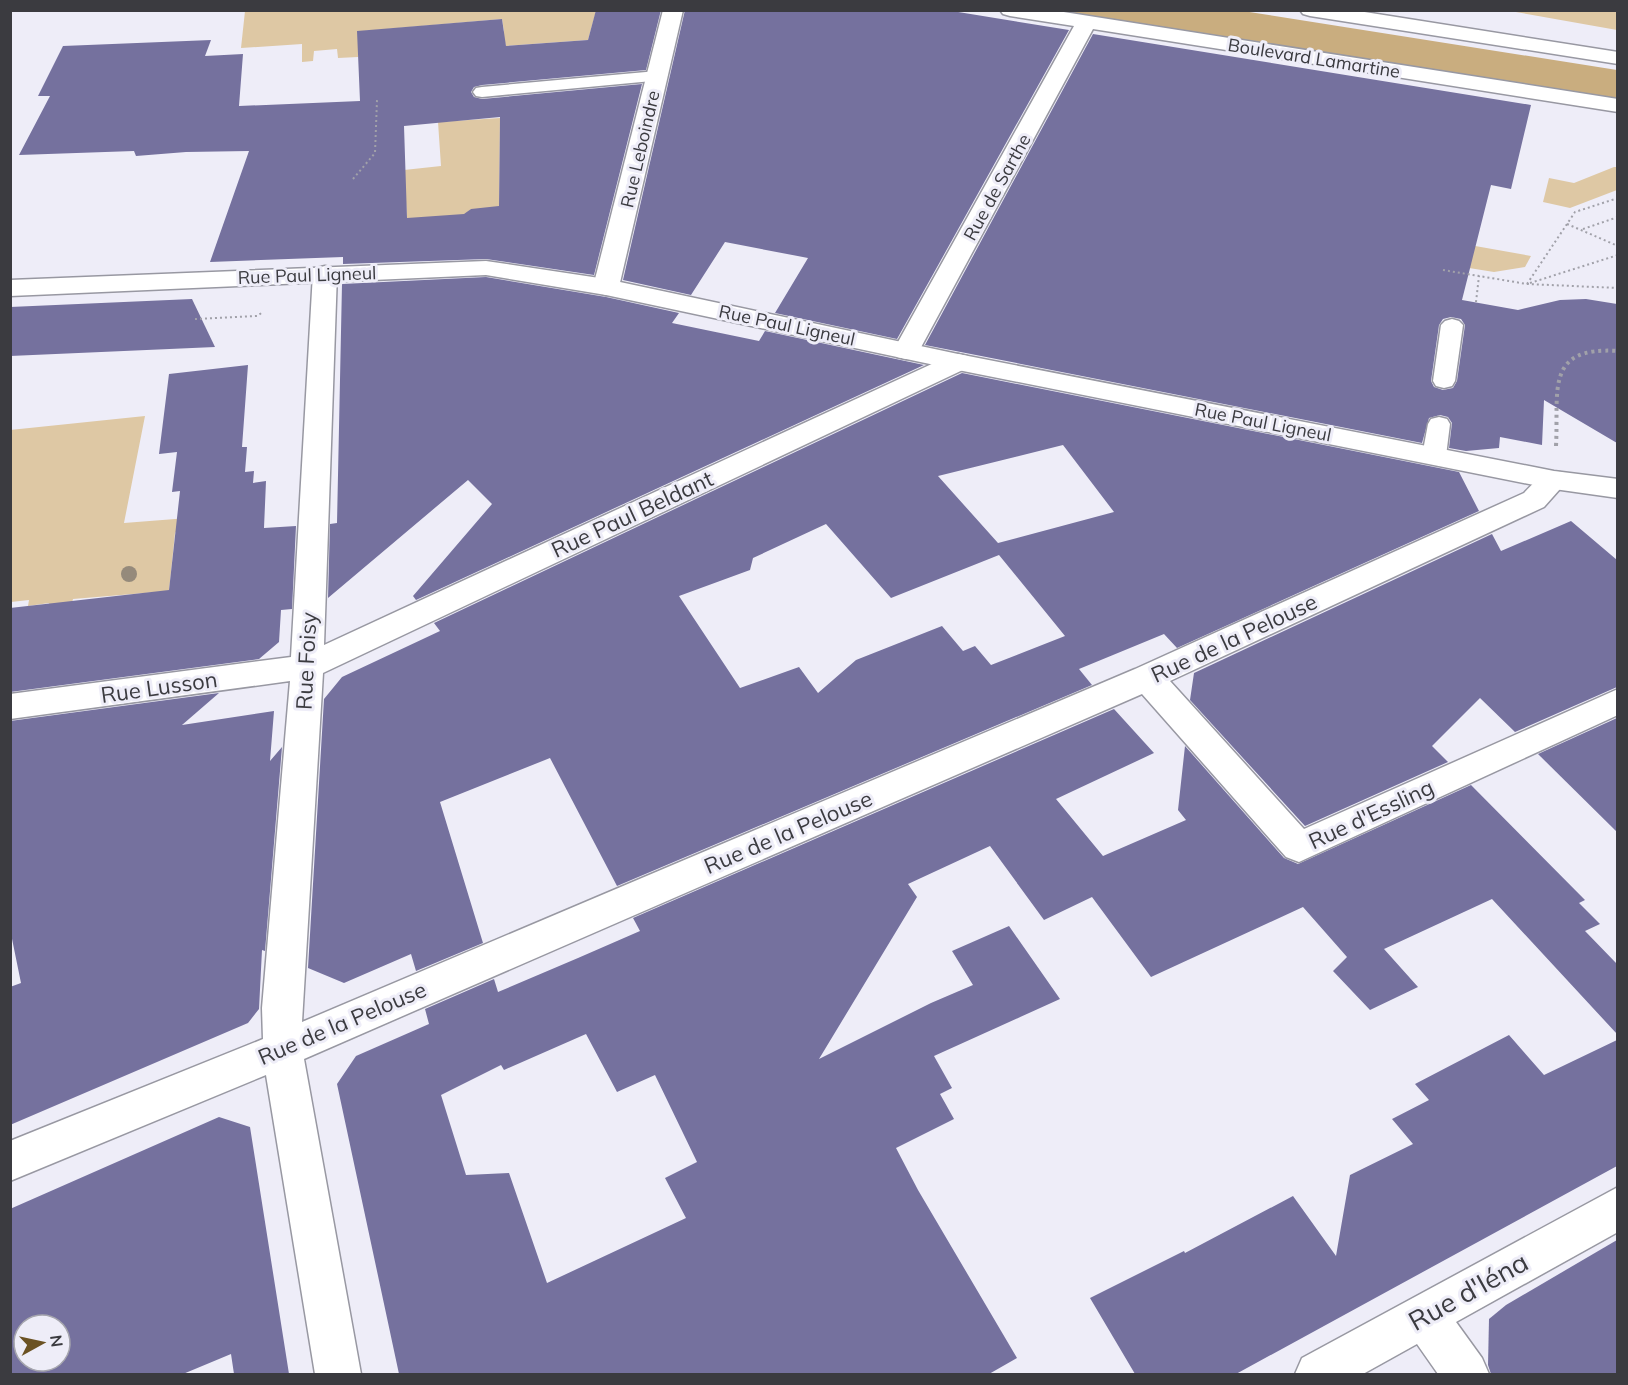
<svg xmlns="http://www.w3.org/2000/svg" width="1628" height="1385" viewBox="0 0 1628 1385" font-family="Mulish,sans-serif">
<style>
.green{fill:#dec8a4}
.forest{fill:#c9ad7f}
.building{fill:#75719e;fill-rule:evenodd}
.lines{fill:none;stroke-linecap:round;stroke-linejoin:round}
.lane-casing{stroke:#9898a2;stroke-width:3}
.street-casing{stroke:#9898a2;stroke-width:3}
.secondary-casing{stroke:#9898a2;stroke-width:3}
.primary-casing{stroke:#9898a2;stroke-width:3}
.path-far1{stroke:#a1a1a9;stroke-width:2;stroke-dasharray:2 3;stroke-linecap:butt}
.path{stroke:#a1a1a9;stroke-width:4;stroke-dasharray:3 4;stroke-linecap:butt}
.lane{fill:#fff;fill-rule:evenodd}
.street{fill:#fff;fill-rule:evenodd}
.secondary{fill:#fff;fill-rule:evenodd}
.primary{fill:#fff;fill-rule:evenodd}
.tree{fill:#958a7b}
.labels{text-anchor:middle;dominant-baseline:central;stroke-width:6;stroke-linejoin:round;paint-order:stroke}
.far-street-label{font-size:18px;fill:#3b3b40;stroke:#eeedf8}
.street-label{font-size:22px;fill:#3b3b40;stroke:#eeedf8}
.near-street-label{font-size:27px;fill:#3b3b40;stroke:#eeedf8}
</style>
<rect width="100%" height="100%" fill="#eeedf8"/>
<g class="green">
<polygon points="355,10 355,12 596,11 588,40 506,46 502,32 504,31 502,19 364,31 363,45 358,46 358,57 338,58 337,49 314,51 313,61 302,62 302,44 241,48 245,11"/>
<polygon points="1510,11 1617,11 1617,30"/>
<polygon points="500,118 499,210 471,209 466,214 408,235 404,170 441,166 438,122"/>
<polygon points="1614,167 1617,167 1617,190 1570,208 1543,202 1549,178 1574,183"/>
<polygon points="1447,241 1531,256 1525,267 1494,272 1444,264"/>
<polygon points="145,416 124,523 188,518 175,533 169,591 73,599 71,606 47,609 49,603 28,606 29,600 11,602 10,430"/>
</g>
<polygon class="forest" points="1046,11 1243,11 1617,70 1617,101"/>
<g class="building">
<path d="M596,10H661L646,70L482,85L474,87L471,92L474,97L482,99L642,84L594,275L486,259L343,264V257L210,262L249,151L186,152L136,156L134,151L19,155L50,96H38L63,46L211,40L205,56L243,54L239,106L360,101L357,31L502,19L506,46L588,40ZM500,117L499,206L471,209L464,214L407,218L404,126Z"/>
<polygon points="685,10 946,10 1069,30 897,339 775,313 808,258 725,242 691,295 623,280"/>
<path d="M1093,34L1531,105L1511,189L1491,185L1462,300L1518,310L1560,300L1586,299L1617,304V443L1544,400L1542,445L1500,437L1499,448L1466,451L1449,448L1452,423L1448,417L1440,415L1429,418L1422,443L925,345ZM1451,317L1461,319L1465,325L1457,381L1453,388L1443,390L1434,387L1431,381L1439,325L1443,319Z"/>
<polygon points="486,277 606,297 679,313 672,323 759,341 765,331 924,365 416,600 413,596 492,504 468,480 328,598 330,524 337,523 342,284"/>
<polygon points="192,299 215,347 10,356 10,307"/>
<polygon points="248,365 242,447 247,447 245,472 254,471 253,483 266,481 264,528 296,526 292,609 281,610 279,642 259,659 10,692 10,608 169,590 180,491 172,492 177,452 159,454 169,374"/>
<path d="M962,373L1459,472L1479,511L1177,648L1164,634L1079,669L1092,685L617,886L550,758L440,802L483,943L416,971L411,954L344,983L308,968L324,699L342,677L440,631L434,623ZM1063,445L1114,512L998,543L938,476ZM826,524L891,598L999,555L1065,636L991,665L975,646L963,651L942,626L856,660L818,693L799,667L740,688L679,596L750,570L753,558Z"/>
<polygon points="1571,521 1617,560 1617,687 1515,732 1480,698 1432,746 1448,762 1305,826 1190,700 1194,673 1492,534 1501,551"/>
<polygon points="219,693 182,725 274,711 270,761 282,747 265,951 262,950 259,1009 248,1023 10,1125 10,987 21,983 10,929 10,721"/>
<path d="M1114,709L1154,753L1056,799L1103,856L1186,820L1178,810L1185,746L1284,858L1298,864L1471,785L1585,900L1579,903L1600,924L1585,931L1617,964V1034L1492,899L1384,949L1418,987L1370,1010L1333,971L1347,957L1303,907L1151,977L1092,897L1044,920L990,846L908,884L917,897L819,1059L931,1003L973,985L952,951L1009,926L1060,999L934,1056L952,1088L940,1094L954,1119L896,1148L918,1190L1017,1358L989,1374H399L337,1084L356,1056L429,1024L425,1009L494,979L498,992L578,958L640,931L633,918ZM586,1034L617,1092L655,1075L697,1162L665,1178L686,1218L547,1283L509,1173L466,1175L441,1095L501,1065L504,1070Z"/>
<polygon points="1617,718 1617,832 1538,754"/>
<polygon points="1509,1035 1544,1075 1617,1040 1617,1166 1236,1374 1135,1374 1090,1298 1184,1251 1185,1253 1293,1196 1336,1256 1350,1175 1413,1144 1392,1119 1429,1100 1415,1084"/>
<path d="M219,1117L250,1127L289,1374H234L231,1354L183,1374H10V1209ZM24,1325H60V1361H24Z"/>
<polygon points="1617,1240 1617,1374 1491,1374 1488,1365 1489,1319 1506,1305"/>
</g>
<g class="lines">
<g class="lane-casing">
<g id="lane">
<polygon points="657,71 663,72 666,76 663,80 482,97 476,96 473,92 476,88 482,87"/>
<polygon points="1452,319 1459,321 1463,325 1455,381 1452,386 1444,388 1436,386 1433,381 1441,325 1445,321"/>
<polygon points="1439,417 1447,419 1450,424 1446,456 1442,461 1434,463 1426,461 1422,456 1428,424 1431,419"/>
</g>
</g>
<g class="street-casing">
<g id="street">
<polygon points="663,10 683,10 619,287 615,292 606,295 597,292 593,287"/>
<polygon points="1000,10 1051,10 1618,99 1618,112 1093,29 919,351 915,357 906,359 897,357 893,351 1074,26 1010,16 1003,14"/>
<path d="M325,266L334,268L337,273L324,645L949,356L958,354L967,356L971,362L967,368L323,673L302,1022L1135,669L1524,493C1537,480 1545,468 1564,473L1568,480L1544,507L1170,681L1304,829L1618,689V715L1299,862L1286,857L1142,694L304,1059L361,1374H315L266,1075L10,1181V1141L263,1039L262,1008L290,681L10,719V694L291,657L313,273L316,268Z"/>
<polygon points="1618,1187 1618,1232 1456,1322 1482,1358 1489,1374 1438,1374 1417,1344 1363,1374 1295,1374 1302,1358"/>
</g>
</g>
<g class="secondary-casing">
<polygon id="secondary" points="486,261 606,279 958,354 1554,471 1618,479 1618,498 1554,489 958,370 606,295 486,275 10,296 10,280"/>
</g>
<g class="primary-casing">
<polygon id="primary" points="1300,10 1352,10 1618,52 1618,64 1310,16 1303,14"/>
</g>
<g class="path-far1">
<polyline points="353,179 375,153 377,100"/>
<polyline points="1567,224 1618,246"/>
<polyline points="1583,229 1618,217"/>
<polyline points="1443,270 1527,284 1618,288"/>
<polyline points="1530,283 1618,255"/>
<polyline points="1527,284 1575,212 1618,198"/>
<polyline points="1476,302 1479,276"/>
<polyline points="195,319 257,316 263,312"/>
</g>
<path class="path" d="M1556,446C1559,391 1544,346 1618,351"/>
<use href="#lane" class="lane"/>
<use href="#street" class="street"/>
<use href="#secondary" class="secondary"/>
<use href="#primary" class="primary"/>
</g>
<circle class="tree" cx="129" cy="574" r="8"/>
<g class="labels">
<g class="far-street-label">
<text transform="translate(1314 58) rotate(9)">Boulevard Lamartine</text>
<text transform="translate(640 149) rotate(-77)">Rue Leboindre</text>
<text transform="translate(997 187) rotate(-61)">Rue de Sarthe</text>
<text transform="translate(307 275) rotate(-2)">Rue Paul Ligneul</text>
<text transform="translate(787 325) rotate(12)">Rue Paul Ligneul</text>
<text transform="translate(1263 422) rotate(11)">Rue Paul Ligneul</text>
</g>
<g class="street-label">
<text transform="translate(632 514) rotate(-25)">Rue Paul Beldant</text>
<text transform="translate(1234 638) rotate(-25)">Rue de la Pelouse</text>
<text transform="translate(306 661) rotate(-87)">Rue Foisy</text>
<text transform="translate(159 687) rotate(-8)">Rue Lusson</text>
<text transform="translate(1371 814) rotate(-25)">Rue d'Essling</text>
<text transform="translate(788 832) rotate(-23)">Rue de la Pelouse</text>
<text transform="translate(342 1023) rotate(-23)">Rue de la Pelouse</text>
</g>
<g class="near-street-label">
<text transform="translate(1468 1291) rotate(-29)">Rue d'Iéna</text>
</g>
</g>
<rect width="1628" height="1385" fill="none" stroke="#3b3b40" stroke-width="24"/>
<g transform="translate(42 1343) rotate(82)"><circle r="28" fill="#eeedf8" stroke="#a6a6ae" stroke-width="1.5"/>
<path d="M0-4.5L10 22L0 15L-10 22Z" fill="#6b5223"/>
<text y="-9" font-size="16" font-weight="bold" text-anchor="middle" fill="#3b3b40">N</text>
</g>
</svg>
